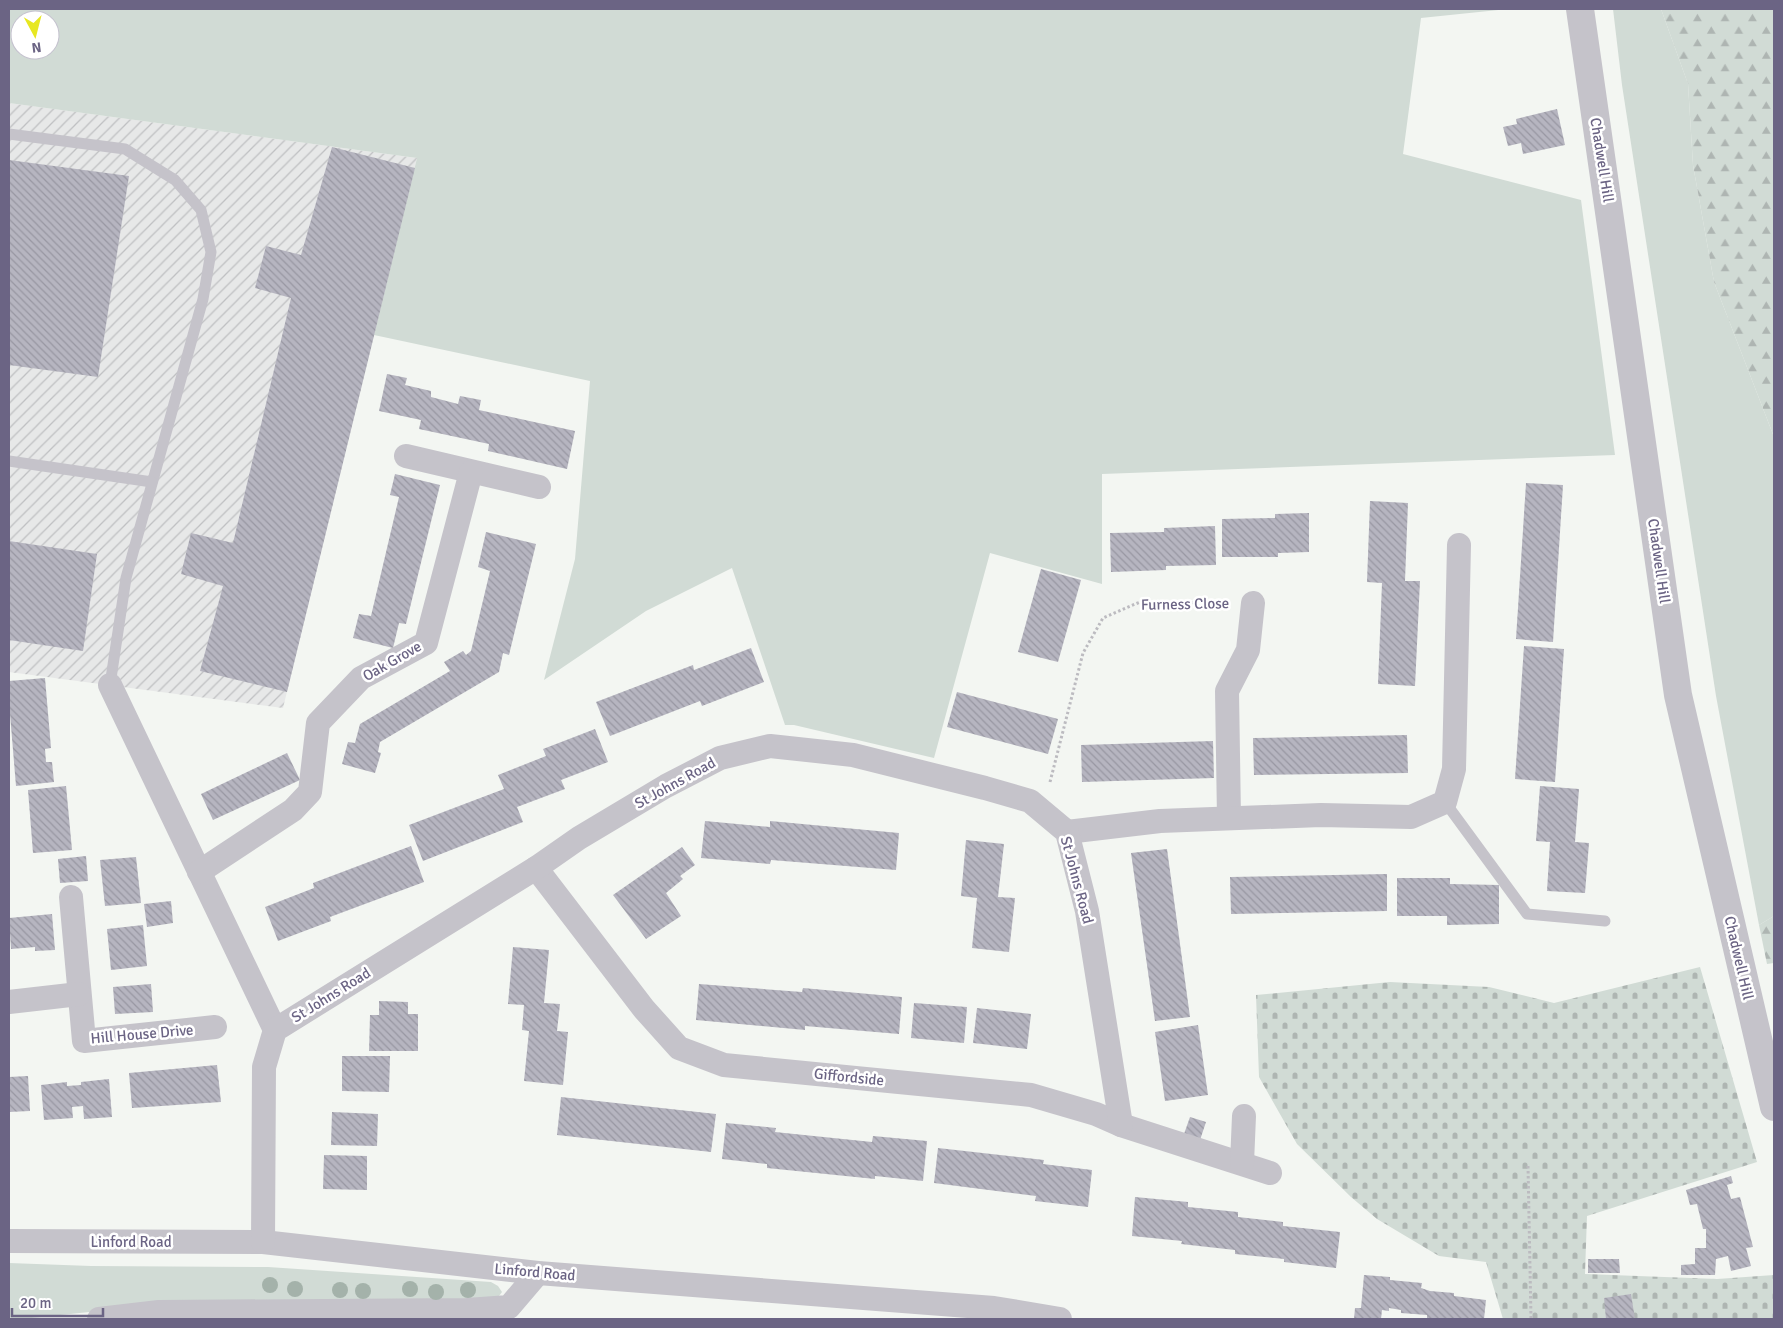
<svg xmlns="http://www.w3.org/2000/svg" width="1783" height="1328" viewBox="0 0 1783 1328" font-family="Signika,sans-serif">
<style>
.industrial{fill:url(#industrial-furrows)}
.green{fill:#d1dbd5;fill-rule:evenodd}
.forest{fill:url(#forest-firs)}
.cemetery{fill:url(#cemetery-stones)}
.building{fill:url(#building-back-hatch)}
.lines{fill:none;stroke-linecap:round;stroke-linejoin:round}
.path{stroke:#bcbbc0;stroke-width:3;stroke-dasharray:2.5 2.5;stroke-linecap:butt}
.service{stroke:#c5c3ca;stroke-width:11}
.minor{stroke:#c5c3ca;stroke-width:24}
.tertiary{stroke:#c5c3ca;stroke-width:28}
.tree{fill:#a4b2aa}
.labels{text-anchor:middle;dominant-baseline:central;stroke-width:5;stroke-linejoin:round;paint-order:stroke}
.street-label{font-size:15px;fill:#6b6484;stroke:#fff}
</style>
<defs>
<pattern id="industrial-furrows" width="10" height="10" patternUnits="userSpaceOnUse" patternTransform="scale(1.25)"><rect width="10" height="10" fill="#e7e8e8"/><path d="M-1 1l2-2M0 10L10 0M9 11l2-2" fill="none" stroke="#bfc0c2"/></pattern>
<pattern id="forest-firs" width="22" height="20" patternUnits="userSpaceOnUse" patternTransform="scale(1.25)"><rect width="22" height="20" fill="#d1dbd5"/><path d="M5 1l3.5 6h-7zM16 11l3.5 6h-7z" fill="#aeb5b2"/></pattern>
<pattern id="cemetery-stones" width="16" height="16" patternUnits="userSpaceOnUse" patternTransform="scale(1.25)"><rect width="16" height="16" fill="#d1dbd5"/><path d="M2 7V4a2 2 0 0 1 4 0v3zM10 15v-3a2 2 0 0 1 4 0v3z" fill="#aeb5b2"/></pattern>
<pattern id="building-back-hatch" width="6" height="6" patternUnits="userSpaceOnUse" patternTransform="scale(1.25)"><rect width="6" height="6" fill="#b6b5c0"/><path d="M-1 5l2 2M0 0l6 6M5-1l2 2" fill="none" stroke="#9897a2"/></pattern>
</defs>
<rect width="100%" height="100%" fill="#f3f6f2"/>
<polygon class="industrial" points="9,103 417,158 283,708 9,672"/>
<g class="green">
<path d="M9,9H1508L1421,18L1403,154L1581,200L1615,455L1102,474V584L990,553L934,758L794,725H785L732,568L646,611L544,680L575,559L590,381L374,335L417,158L9,103ZM20,20H50V50H20Z"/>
<polygon points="1613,9 1661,9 1688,84 1693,165 1714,282 1774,437 1774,916 1759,925 1716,696 1622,85"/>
<polygon points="9,1263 91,1266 268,1267 491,1282 498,1286 502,1292 496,1300 166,1304 22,1319 9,1319"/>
</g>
<g class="forest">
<polygon points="1661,9 1774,9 1774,437 1714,282 1693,165 1688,84"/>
<polygon points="1774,916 1774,963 1767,964 1759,925"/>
</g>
<polygon class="cemetery" points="1700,967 1757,1162 1587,1216 1585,1274 1717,1279 1774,1275 1774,1319 1503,1319 1486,1262 1439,1256 1377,1219 1351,1197 1297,1144 1259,1077 1256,995 1390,982 1489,987 1554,1003"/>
<g class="building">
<polygon points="1557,109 1565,145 1523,154 1521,143 1508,146 1503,127 1517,124 1516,119"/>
<polygon points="332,147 415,168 287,692 200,671 223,586 181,574 191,533 233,543 291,298 255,288 266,246 301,255"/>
<polygon points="9,160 129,176 98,377 9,365"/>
<polygon points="387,374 407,378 405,385 431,391 431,397 458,404 460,396 481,400 479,410 575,431 567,469 488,451 489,444 419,429 421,420 379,411"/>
<polygon points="395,474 440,485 406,624 399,623 393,648 353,638 359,614 371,616 399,497 390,495"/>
<polygon points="1526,483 1563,485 1553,642 1516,639"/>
<polygon points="1370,501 1408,503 1405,581 1420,581 1415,686 1378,684 1382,583 1367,582"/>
<polygon points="1309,513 1309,552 1278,553 1278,557 1222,557 1222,519 1275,518 1275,514"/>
<polygon points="1215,526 1216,565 1166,566 1166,570 1111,572 1110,533 1164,532 1164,528"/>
<polygon points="486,532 536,544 509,655 503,653 499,672 380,742 378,752 381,753 375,773 342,764 348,742 355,743 360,724 450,671 444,662 463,651 466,655 471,651 490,571 478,567"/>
<polygon points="9,541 97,554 83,651 9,640"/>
<polygon points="1041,569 1081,580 1058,662 1018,652"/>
<polygon points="1524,646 1564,649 1555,782 1515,779"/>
<polygon points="751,648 764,682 702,706 700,701 610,736 596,702 693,665 694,670"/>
<polygon points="45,678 51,748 45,749 46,762 52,762 54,782 16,786 9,702 9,681"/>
<polygon points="957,692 1058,719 1048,754 947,727"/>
<polygon points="595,729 608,762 561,780 565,789 517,807 523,822 423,861 409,825 504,789 498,775 546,756 543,749"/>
<polygon points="1407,735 1408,773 1254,775 1253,738"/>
<polygon points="1213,741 1214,778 1082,782 1081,745"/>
<polygon points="287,753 300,780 213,820 201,794"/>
<polygon points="66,786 72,850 33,853 28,790"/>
<polygon points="1540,786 1579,789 1575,842 1589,843 1585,893 1547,891 1550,842 1536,841"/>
<polygon points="705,821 770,827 770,821 899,833 896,870 771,860 770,864 701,858"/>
<polygon points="966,840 1004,844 998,897 1015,898 1009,952 972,948 977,898 961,896"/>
<polygon points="411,846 424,882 330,917 331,921 278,941 265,907 314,888 313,883"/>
<polygon points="682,847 695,865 680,876 683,879 666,893 681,916 646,939 613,895"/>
<polygon points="1167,849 1190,1017 1155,1021 1131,853"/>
<polygon points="86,856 88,881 60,883 58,859"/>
<polygon points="136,857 141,903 105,906 100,860"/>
<polygon points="1387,874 1387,911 1231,914 1230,877"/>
<polygon points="1397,878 1450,878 1450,884 1499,885 1499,924 1447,925 1447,916 1397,916"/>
<polygon points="171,901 173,923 147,927 144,904"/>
<polygon points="52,914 55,950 35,951 35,947 11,949 9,918"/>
<polygon points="143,925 147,966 111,970 107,929"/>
<polygon points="513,947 549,950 544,1003 560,1004 557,1031 568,1032 563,1085 524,1081 529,1031 522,1030 524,1005 508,1004"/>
<polygon points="151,984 153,1012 115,1014 113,987"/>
<polygon points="699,984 802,992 803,988 902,997 899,1034 805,1026 805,1030 696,1020"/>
<polygon points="379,1001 408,1002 408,1014 418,1014 418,1051 369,1051 370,1015 379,1015"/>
<polygon points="914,1003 967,1007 964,1043 911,1038"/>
<polygon points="977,1008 1031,1014 1027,1049 973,1043"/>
<polygon points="1198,1025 1208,1095 1165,1101 1155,1032"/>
<polygon points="342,1056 390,1056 389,1092 342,1091"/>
<polygon points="217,1065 221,1102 132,1108 129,1073"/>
<polygon points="28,1076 30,1111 9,1112 9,1077"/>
<polygon points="109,1079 112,1117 84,1119 83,1106 72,1107 73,1118 44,1120 41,1085 67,1082 67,1086 81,1085 81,1082"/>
<polygon points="561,1097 716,1114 711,1152 557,1135"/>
<polygon points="332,1112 378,1114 377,1146 331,1145"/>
<polygon points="1190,1117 1206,1122 1200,1140 1184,1134"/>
<polygon points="726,1123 776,1128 775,1132 872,1142 873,1136 927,1141 923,1181 875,1176 875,1179 767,1168 767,1164 722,1159"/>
<polygon points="938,1148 1044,1160 1043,1164 1092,1170 1088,1207 1035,1201 1036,1196 934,1183"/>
<polygon points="324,1155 367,1156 367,1190 323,1189"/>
<polygon points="1731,1176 1733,1183 1727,1185 1731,1199 1740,1197 1753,1247 1746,1248 1751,1266 1731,1271 1728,1256 1716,1259 1715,1275 1681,1275 1681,1265 1695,1264 1695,1248 1706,1248 1706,1229 1703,1229 1697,1204 1690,1205 1686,1190"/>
<polygon points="1135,1197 1188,1202 1188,1207 1238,1212 1238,1217 1283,1222 1283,1226 1340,1232 1336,1268 1284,1262 1284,1259 1235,1254 1235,1250 1181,1244 1182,1241 1132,1236"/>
<polygon points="1588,1259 1619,1259 1620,1273 1588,1273"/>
<polygon points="1364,1275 1390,1277 1390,1280 1422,1283 1421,1288 1430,1291 1454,1293 1454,1296 1486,1300 1484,1319 1427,1319 1427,1315 1401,1313 1401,1310 1389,1308 1389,1311 1382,1310 1381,1319 1354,1319 1355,1308 1361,1308"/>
<polygon points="1631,1294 1635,1319 1606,1319 1604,1298"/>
</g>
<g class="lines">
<g class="path">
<polyline points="1050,782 1083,653 1103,618 1140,602 1225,603"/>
<polyline points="1528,1166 1531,1319"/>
</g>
<g class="service">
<polyline points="9,134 125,149 175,180 201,210 211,252 203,299 126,578 110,685"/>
<polyline points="9,461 152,482"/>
<polyline points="1445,802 1527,914 1605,921"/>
</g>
<g class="minor">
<polyline points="406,456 539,487"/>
<polyline points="110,685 275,1030"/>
<polyline points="1229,818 1227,691 1248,650 1253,603"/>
<polyline points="1067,832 1160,821 1321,815 1411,817 1445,802 1454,769 1459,545"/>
<polyline points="536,868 644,1009 679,1048 724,1065 1031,1095 1096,1114 1121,1125 1270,1173"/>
<polyline points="199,872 293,810 310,792 318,723 361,678 426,643 471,472"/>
<polyline points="71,897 84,1041 215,1027"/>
<polyline points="9,1002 79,994"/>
<polyline points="1242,1163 1244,1116"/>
<polyline points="9,1241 263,1242 538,1273 994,1308 1060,1319"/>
<polyline points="263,1242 264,1067 275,1030 536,868 579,838 666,786 720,758 770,746 853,755 985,788 1030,801 1067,832 1087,911 1121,1125"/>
<polyline points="99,1319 159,1312 467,1310 509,1307 538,1273"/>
</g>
<polyline class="tertiary" points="1580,9 1678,695 1774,1107"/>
</g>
<g class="tree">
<circle cx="270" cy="1285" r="8"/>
<circle cx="295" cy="1289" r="8"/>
<circle cx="410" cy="1289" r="8"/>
<circle cx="340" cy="1290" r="8"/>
<circle cx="468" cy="1290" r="8"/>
<circle cx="363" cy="1291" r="8"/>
<circle cx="436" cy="1292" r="8"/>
</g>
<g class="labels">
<g class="street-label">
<text transform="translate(1602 160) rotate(81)">Chadwell Hill</text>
<text transform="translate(1659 561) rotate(82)">Chadwell Hill</text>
<text transform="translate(1185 604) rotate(-1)">Furness Close</text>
<text transform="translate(392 661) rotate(-30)">Oak Grove</text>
<text transform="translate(675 783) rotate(-29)">St Johns Road</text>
<text transform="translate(1077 880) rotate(75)">St Johns Road</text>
<text transform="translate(1739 958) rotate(77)">Chadwell Hill</text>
<text transform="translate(331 995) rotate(-32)">St Johns Road</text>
<text transform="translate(142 1034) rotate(-5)">Hill House Drive</text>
<text transform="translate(849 1077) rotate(6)">Giffordside</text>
<text x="131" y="1242">Linford Road</text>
<text transform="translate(535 1272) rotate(5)">Linford Road</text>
</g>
</g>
<rect width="1783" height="1328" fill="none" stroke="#6b6484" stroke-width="20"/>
<g transform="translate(35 35) rotate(173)"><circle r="24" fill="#ffffff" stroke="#c4c1ce"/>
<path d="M0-4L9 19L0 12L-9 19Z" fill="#e7e721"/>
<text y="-8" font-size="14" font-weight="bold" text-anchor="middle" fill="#6b6484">N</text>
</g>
<path d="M12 1308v8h91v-8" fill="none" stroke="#6b6484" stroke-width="2.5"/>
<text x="20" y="1308" font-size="15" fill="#6b6484" stroke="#ffffff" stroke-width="4" paint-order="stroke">20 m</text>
</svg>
